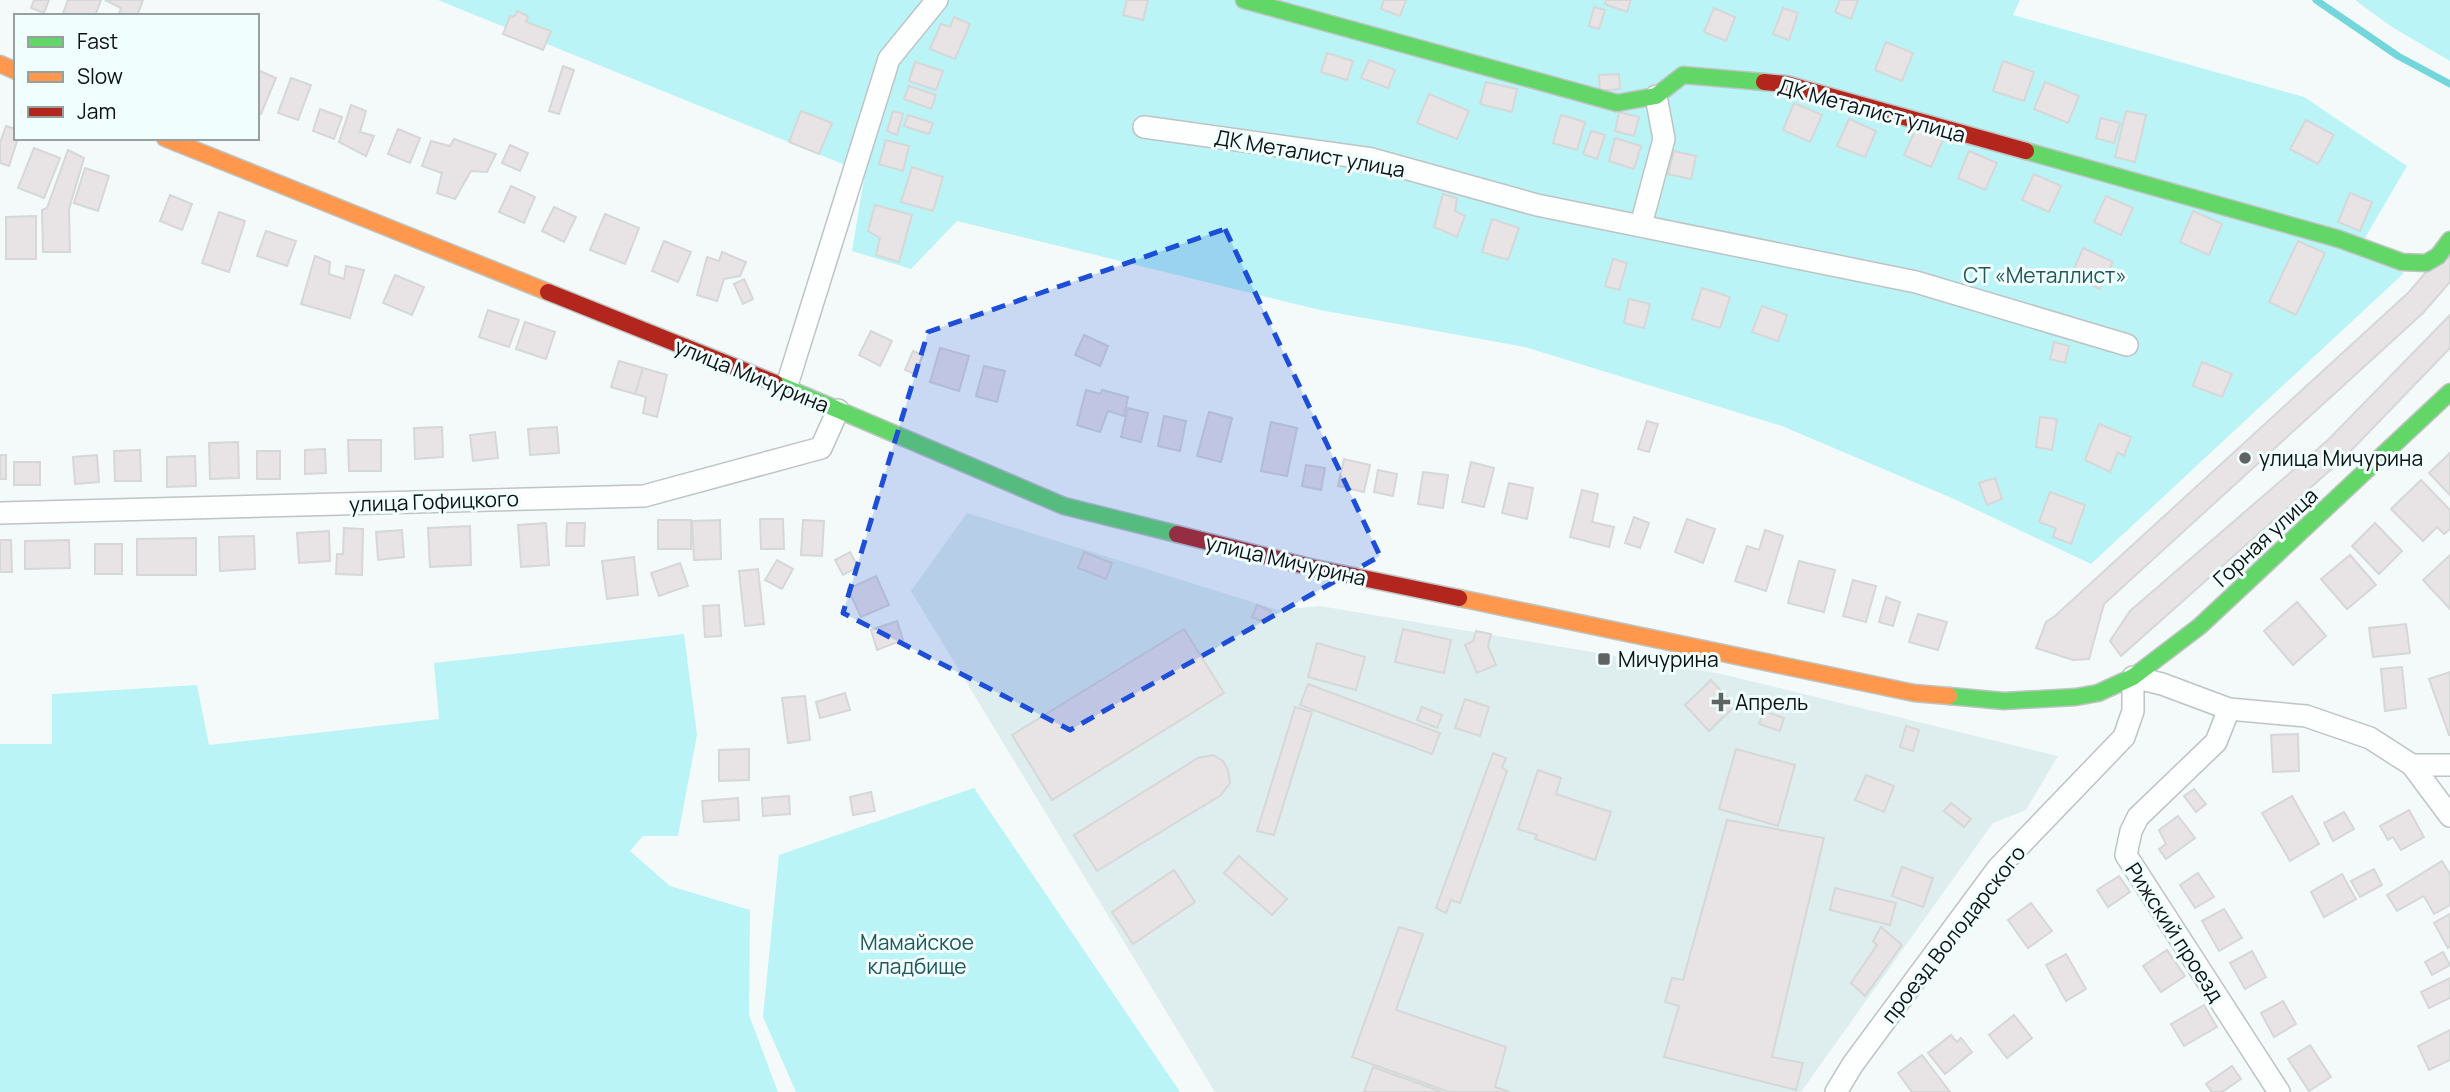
<svg xmlns="http://www.w3.org/2000/svg" width="2450" height="1092" viewBox="0 0 2450 1092" font-family="Manrope,sans-serif">
<style>
.built{fill:#deeeee}
.green{fill:#baf4f7}
.lines{fill:none;stroke-linecap:round;stroke-linejoin:round}
.stream{stroke:#72d6da;stroke-width:7}
.building{fill:#e8e3e5;stroke:#d6d7d7;stroke-width:2}
.street-casing{stroke:#bec3c3;stroke-width:24}
.fast-casing{stroke:#bec3c3;stroke-width:19}
.slow-casing{stroke:#bec3c3;stroke-width:19}
.jam-casing{stroke:#bec3c3;stroke-width:19}
.street{stroke:#fdfefe;stroke-width:21}
.fast{stroke:#63d668;stroke-width:16}
.slow{stroke:#ff974d;stroke-width:16}
.jam{stroke:#b3261e;stroke-width:16}
.marked{fill:#1d4ed8;fill-opacity:0.2;stroke:#1d4ed8;stroke-width:5;stroke-dasharray:14 9;stroke-linejoin:round}
.poi-dot{fill:#5e6363;stroke:#f0fefe;stroke-width:2.5}
.labels{text-anchor:middle;dominant-baseline:central;stroke-width:6;stroke-linejoin:round;paint-order:stroke}
.street-label{font-size:21px;fill:#0e1212;stroke:#f0fefe}
.park-label{font-size:21px;fill:#1f575a;stroke:#f0fefe}
.poi-label{font-size:21px;fill:#0e1212;stroke:#f0fefe;text-anchor:start}
</style>
<rect width="100%" height="100%" fill="#f4fafa"/>
<polygon class="built" points="967,513 1278,610 1320,606 1722,674 2058,756 2026,810 1993,823 1801,1092 1215,1092 911,591"/>
<g class="green">
<polygon points="438,0 2020,0 2013,15 2304,97 2407,166 2355,255 2404,273 2091,564 1954,499 1782,426 1525,347 1320,310 957,221 911,269 852,251 865,173"/>
<polygon points="2355,0 2450,0 2450,61 2392,27"/>
<polygon points="684,634 697,735 678,836 643,836 630,851 670,886 750,910 749,1015 778,1092 0,1092 0,744 52,744 52,694 197,685 209,745 439,719 434,663"/>
<polygon points="974,788 1180,1092 796,1092 763,1017 779,855"/>
</g>
<g class="lines">
<polyline class="stream" points="2316,0 2398,56 2450,84"/>
</g>
<g class="building">
<polygon points="34,0 49,0 44,13 31,8"/>
<polygon points="68,0 101,0 95,16 62,16"/>
<polygon points="105,0 143,0 137,16 118,16 121,8"/>
<polygon points="1127,0 1148,0 1143,20 1123,15"/>
<polygon points="1384,0 1406,0 1400,16 1381,9"/>
<polygon points="1606,0 1631,0 1627,12 1605,4"/>
<polygon points="1840,0 1858,0 1851,19 1835,12"/>
<polygon points="1594,7 1605,10 1599,29 1589,26"/>
<polygon points="1714,8 1735,17 1726,41 1704,32"/>
<polygon points="1783,8 1798,13 1789,40 1773,34"/>
<polygon points="517,11 528,16 526,22 551,31 543,50 503,34 510,16 514,17"/>
<polygon points="954,17 970,24 955,59 930,49 941,24 950,27"/>
<polygon points="1886,42 1913,53 1902,81 1875,70"/>
<polygon points="1327,53 1353,61 1347,80 1321,72"/>
<polygon points="1369,60 1395,70 1388,88 1361,78"/>
<polygon points="2003,61 2034,72 2024,101 1993,91"/>
<polygon points="915,62 943,71 936,90 909,81"/>
<polygon points="563,66 574,70 559,114 549,111"/>
<polygon points="258,70 276,78 261,114 257,113"/>
<polygon points="1619,74 1620,89 1600,91 1599,75"/>
<polygon points="291,78 311,85 298,120 278,113"/>
<polygon points="1486,82 1517,89 1512,112 1480,104"/>
<polygon points="2045,82 2079,96 2068,123 2034,109"/>
<polygon points="909,86 936,95 931,109 904,99"/>
<polygon points="1429,94 1469,111 1457,139 1417,123"/>
<polygon points="1794,103 1822,115 1810,142 1783,130"/>
<polygon points="351,105 366,111 360,132 374,136 366,156 339,142"/>
<polygon points="320,109 342,117 334,139 313,131"/>
<polygon points="801,111 832,123 819,154 789,142"/>
<polygon points="893,111 903,114 897,135 887,131"/>
<polygon points="2126,111 2146,115 2135,162 2115,157"/>
<polygon points="1619,112 1639,117 1634,136 1615,131"/>
<polygon points="908,115 933,123 929,134 904,126"/>
<polygon points="1561,115 1585,122 1577,150 1553,143"/>
<polygon points="2101,118 2120,123 2114,143 2096,138"/>
<polygon points="1849,119 1876,131 1865,157 1837,146"/>
<polygon points="2306,120 2334,135 2318,164 2290,149"/>
<polygon points="6,126 16,129 16,138 18,138 9,166 0,163 0,143"/>
<polygon points="398,129 420,138 410,163 388,154"/>
<polygon points="1916,129 1943,140 1931,167 1904,155"/>
<polygon points="1591,131 1605,135 1597,159 1583,154"/>
<polygon points="1615,138 1641,146 1634,169 1609,161"/>
<polygon points="454,139 496,154 487,172 471,171 455,199 437,193 442,173 422,166 431,141 450,146"/>
<polygon points="886,140 909,146 903,171 879,164"/>
<polygon points="510,145 528,153 520,171 502,163"/>
<polygon points="34,148 60,158 44,198 18,188"/>
<polygon points="68,150 84,158 69,209 70,252 43,252 42,210 47,208"/>
<polygon points="1674,151 1696,156 1691,179 1668,174"/>
<polygon points="1969,151 1997,163 1985,190 1958,178"/>
<polygon points="912,167 943,177 933,211 901,202"/>
<polygon points="85,168 109,176 98,211 74,203"/>
<polygon points="2034,174 2061,186 2049,212 2022,200"/>
<polygon points="511,186 535,197 524,223 499,212"/>
<polygon points="2350,193 2372,202 2360,231 2338,222"/>
<polygon points="1443,194 1457,198 1455,211 1465,216 1457,237 1434,227"/>
<polygon points="170,195 192,204 182,230 160,221"/>
<polygon points="2106,196 2133,208 2121,235 2094,222"/>
<polygon points="875,205 912,215 899,262 876,255 880,238 868,231"/>
<polygon points="554,207 576,217 564,242 542,231"/>
<polygon points="2193,211 2222,224 2209,255 2180,242"/>
<polygon points="219,212 245,221 229,272 202,263"/>
<polygon points="605,214 639,228 625,264 590,250"/>
<polygon points="36,216 36,259 6,259 6,217"/>
<polygon points="1492,219 1519,228 1508,260 1482,252"/>
<polygon points="266,231 296,241 287,266 257,256"/>
<polygon points="664,241 691,252 678,282 652,271"/>
<polygon points="2298,241 2325,253 2296,315 2269,302"/>
<polygon points="2450,244 2450,282 2423,313 2104,604 2089,659 2073,660 2036,648 2046,622 2055,616 2409,292"/>
<polygon points="2083,248 2113,262 2100,289 2071,276"/>
<polygon points="722,252 746,262 740,276 724,279 717,301 697,295 707,257 719,261"/>
<polygon points="315,256 330,262 329,274 344,279 346,266 364,270 350,318 301,304"/>
<polygon points="1613,259 1627,263 1619,290 1605,286"/>
<polygon points="395,275 424,287 412,315 383,303"/>
<polygon points="744,279 753,299 743,304 734,284"/>
<polygon points="1702,288 1730,297 1720,328 1692,319"/>
<polygon points="1629,299 1650,304 1644,328 1624,323"/>
<polygon points="1762,306 1787,315 1778,341 1752,332"/>
<polygon points="488,310 519,320 509,347 479,337"/>
<polygon points="2450,315 2450,348 2345,457 2121,656 2110,641 2130,611 2328,440"/>
<polygon points="525,322 555,332 546,359 516,349"/>
<polygon points="871,331 892,341 880,366 859,355"/>
<polygon points="1084,335 1108,346 1100,366 1075,355"/>
<polygon points="2054,342 2069,346 2065,363 2050,359"/>
<polygon points="940,348 969,356 959,391 930,382"/>
<polygon points="913,351 923,355 915,374 905,370"/>
<polygon points="619,361 643,368 635,394 611,387"/>
<polygon points="2202,362 2232,374 2222,397 2193,386"/>
<polygon points="984,366 1005,371 997,402 976,396"/>
<polygon points="643,368 667,375 657,417 643,413 646,397 635,394"/>
<polygon points="1086,390 1100,394 1102,390 1128,397 1124,416 1108,411 1100,432 1077,425"/>
<polygon points="1128,408 1148,413 1141,442 1121,437"/>
<polygon points="1209,412 1232,418 1221,462 1197,456"/>
<polygon points="1164,416 1186,421 1180,451 1158,446"/>
<polygon points="2040,417 2057,419 2052,450 2036,447"/>
<polygon points="1647,421 1658,424 1649,452 1638,449"/>
<polygon points="1271,422 1297,428 1287,476 1261,471"/>
<polygon points="2099,424 2131,437 2124,456 2118,452 2110,472 2085,460"/>
<polygon points="442,427 443,457 415,459 414,428"/>
<polygon points="557,427 559,453 530,455 528,429"/>
<polygon points="495,432 498,458 473,461 470,435"/>
<polygon points="348,440 381,440 381,471 349,471"/>
<polygon points="238,442 239,478 210,479 209,443"/>
<polygon points="325,449 326,473 305,474 305,450"/>
<polygon points="140,450 141,481 115,481 114,451"/>
<rect x="257" y="451" width="23" height="28"/>
<polygon points="2450,453 2450,495 2429,473"/>
<rect x="0" y="455" width="6" height="24"/>
<polygon points="97,455 99,482 75,484 73,457"/>
<polygon points="195,456 196,486 167,487 167,457"/>
<polygon points="1344,459 1370,465 1364,492 1338,486"/>
<rect x="14" y="462" width="26" height="23"/>
<polygon points="1471,462 1494,468 1484,507 1462,502"/>
<polygon points="1306,465 1325,468 1321,490 1302,486"/>
<polygon points="1378,470 1397,474 1393,496 1374,492"/>
<polygon points="1423,472 1448,475 1443,508 1418,504"/>
<polygon points="1995,478 2002,499 1987,505 1979,483"/>
<polygon points="2421,480 2450,510 2450,529 2444,534 2437,527 2423,541 2391,509"/>
<polygon points="1509,483 1533,488 1527,519 1502,513"/>
<polygon points="1582,490 1598,494 1592,522 1614,527 1609,547 1570,537"/>
<polygon points="2050,492 2085,505 2071,544 2053,537 2056,528 2039,522"/>
<polygon points="1634,517 1649,523 1640,548 1625,543"/>
<polygon points="760,519 783,519 784,549 761,549"/>
<polygon points="1687,519 1715,529 1703,563 1675,552"/>
<rect x="658" y="520" width="33" height="29"/>
<polygon points="720,520 721,559 694,560 692,521"/>
<polygon points="803,520 824,521 822,556 801,555"/>
<polygon points="546,523 549,565 521,567 518,525"/>
<polygon points="567,523 585,523 584,546 566,546"/>
<polygon points="2375,523 2402,551 2379,574 2352,546"/>
<polygon points="470,526 471,565 430,567 428,528"/>
<polygon points="344,528 363,529 362,575 336,574 337,554 343,554"/>
<polygon points="402,530 404,557 378,560 376,532"/>
<polygon points="1765,530 1783,536 1766,591 1735,581 1747,546 1759,550"/>
<polygon points="329,531 330,561 299,563 297,533"/>
<polygon points="254,536 255,569 220,571 219,537"/>
<polygon points="196,538 196,575 137,575 137,539"/>
<polygon points="0,540 11,540 12,572 0,572"/>
<polygon points="69,540 70,568 25,569 25,541"/>
<rect x="95" y="544" width="27" height="30"/>
<polygon points="850,552 858,567 843,575 835,560"/>
<polygon points="1084,552 1112,563 1106,579 1078,568"/>
<polygon points="2350,555 2376,585 2347,609 2321,579"/>
<polygon points="2450,555 2450,609 2423,580"/>
<polygon points="634,557 638,595 607,599 602,561"/>
<polygon points="777,560 793,569 782,589 765,580"/>
<polygon points="1799,561 1835,570 1824,612 1788,603"/>
<polygon points="680,563 688,586 659,596 651,573"/>
<polygon points="758,569 764,624 745,626 739,571"/>
<polygon points="876,576 889,605 861,617 848,589"/>
<polygon points="1853,580 1876,586 1866,622 1843,616"/>
<polygon points="1886,597 1900,602 1893,626 1879,622"/>
<polygon points="2297,602 2326,636 2293,665 2264,631"/>
<polygon points="719,605 721,636 705,637 703,606"/>
<polygon points="1257,605 1271,611 1265,623 1252,617"/>
<polygon points="1918,614 1947,622 1938,650 1909,642"/>
<polygon points="897,621 903,640 877,650 871,630"/>
<polygon points="2406,624 2410,653 2373,657 2369,628"/>
<polygon points="1184,629 1224,693 1052,800 1012,735"/>
<polygon points="1403,629 1451,640 1444,673 1395,662"/>
<polygon points="1476,631 1491,634 1488,646 1496,665 1477,673 1465,645 1473,641"/>
<polygon points="1317,643 1365,657 1356,690 1308,677"/>
<polygon points="2402,667 2406,708 2385,711 2381,669"/>
<polygon points="2450,672 2450,735 2449,735 2429,679"/>
<polygon points="1711,680 1735,706 1709,731 1685,705"/>
<polygon points="1308,684 1440,733 1432,754 1300,705"/>
<polygon points="845,693 850,710 820,718 816,702"/>
<polygon points="805,696 810,740 788,743 782,698"/>
<polygon points="1465,699 1489,707 1480,736 1455,728"/>
<polygon points="1295,707 1312,712 1274,835 1257,831"/>
<polygon points="1422,707 1442,715 1437,728 1417,720"/>
<polygon points="1764,711 1784,718 1780,731 1759,724"/>
<polygon points="1906,726 1919,730 1913,751 1900,747"/>
<polygon points="2298,734 2299,771 2273,772 2271,735"/>
<polygon points="749,749 749,780 719,781 719,750"/>
<polygon points="1736,749 1795,765 1778,826 1719,809"/>
<polygon points="1493,753 1506,758 1502,767 1507,771 1460,903 1451,900 1446,913 1436,908"/>
<polygon points="1213,755 1223,761 1228,770 1230,783 1221,795 1097,871 1074,835 1198,758"/>
<polygon points="1538,770 1561,778 1556,794 1611,812 1595,860 1535,839 1537,835 1518,829"/>
<polygon points="1866,775 1894,786 1884,812 1855,800"/>
<polygon points="2194,789 2206,804 2196,812 2184,796"/>
<polygon points="871,792 875,811 853,815 850,797"/>
<polygon points="789,796 790,814 763,816 762,798"/>
<polygon points="2292,796 2319,844 2290,861 2262,813"/>
<polygon points="738,798 739,820 704,822 702,801"/>
<polygon points="1951,803 1971,819 1964,827 1944,811"/>
<polygon points="2409,810 2424,837 2401,850 2393,837 2388,840 2380,826"/>
<polygon points="2344,812 2354,829 2333,841 2324,823"/>
<polygon points="2178,816 2195,838 2166,859 2159,849 2166,844 2159,830"/>
<polygon points="1727,820 1824,838 1772,1057 1803,1063 1796,1090 1664,1057 1679,1006 1665,1002 1672,978 1683,980"/>
<polygon points="1239,856 1287,899 1272,915 1224,873"/>
<polygon points="2442,861 2450,874 2450,905 2434,914 2424,896 2397,911 2387,895"/>
<polygon points="1902,867 1933,878 1923,907 1892,896"/>
<polygon points="2374,869 2382,885 2360,897 2351,881"/>
<polygon points="1174,870 1195,902 1133,944 1112,912"/>
<polygon points="2198,873 2214,897 2195,908 2180,885"/>
<polygon points="2342,874 2356,899 2324,917 2311,892"/>
<polygon points="2119,876 2130,892 2108,907 2097,890"/>
<polygon points="1835,888 1896,903 1890,925 1830,910"/>
<polygon points="2031,903 2052,931 2028,948 2008,920"/>
<polygon points="2224,909 2242,938 2219,951 2202,921"/>
<polygon points="2450,914 2450,946 2448,948 2434,923"/>
<polygon points="1399,927 1423,934 1396,1010 1506,1047 1495,1087 1510,1092 1449,1092 1352,1057"/>
<polygon points="1881,927 1902,945 1865,996 1851,983 1877,945 1873,941"/>
<polygon points="2167,950 2185,976 2161,992 2143,966"/>
<polygon points="2252,951 2266,977 2245,989 2230,963"/>
<polygon points="2443,952 2450,965 2432,975 2425,962"/>
<polygon points="2066,954 2086,989 2066,1001 2046,965"/>
<polygon points="2450,978 2450,998 2429,1008 2421,992"/>
<polygon points="2283,1001 2296,1024 2274,1037 2261,1013"/>
<polygon points="2204,1005 2217,1027 2184,1046 2171,1024"/>
<polygon points="2014,1015 2032,1038 2007,1058 1989,1035"/>
<polygon points="2450,1030 2450,1060 2429,1070 2418,1046"/>
<polygon points="1951,1035 1957,1042 1961,1038 1972,1052 1945,1074 1928,1053"/>
<polygon points="2310,1045 2331,1077 2309,1091 2288,1059"/>
<polygon points="1922,1055 1950,1092 1912,1092 1898,1073"/>
<polygon points="2232,1066 2241,1079 2222,1092 2212,1092 2206,1084"/>
<polygon points="1373,1067 1442,1092 1364,1092"/>
</g>
<g class="lines">
<g class="street-casing">
<g id="street">
<polyline points="1144,127 1372,159 1537,205 1916,282 2127,345"/>
<polyline points="1641,225 1664,139 1656,96"/>
<polyline points="786,388 889,59 937,0"/>
<polyline points="0,513 644,496 821,448 838,410"/>
<polyline points="2229,709 2216,742 2138,817 2131,831 2126,855 2279,1092"/>
<polyline points="2412,765 2450,816"/>
<polyline points="1836,1092 1853,1064 1998,868 2124,737 2133,711 2133,677 2162,684 2229,709 2306,716 2370,738 2412,765 2450,765"/>
</g>
</g>
<g class="fast-casing">
<g id="fast">
<polyline points="1244,0 1617,103 1656,96 1683,75 1764,82"/>
<polyline points="2026,151 2339,239 2402,262 2426,263 2438,256 2450,240"/>
<polyline points="775,383 1064,506 1177,534"/>
<polyline points="1949,696 2004,701 2076,697 2098,693 2133,677 2200,626 2450,392"/>
</g>
</g>
<g class="slow-casing">
<g id="slow">
<polyline points="0,64 16,71"/>
<polyline points="165,138 548,292"/>
<polyline points="1459,598 1914,693 1949,696"/>
</g>
</g>
<g class="jam-casing">
<g id="jam">
<polyline points="1764,82 1786,84 2026,151"/>
<polyline points="548,292 775,383"/>
<polyline points="1177,534 1310,567 1459,598"/>
</g>
</g>
<use href="#street" class="street"/>
<use href="#fast" class="fast"/>
<use href="#slow" class="slow"/>
<use href="#jam" class="jam"/>
</g>
<path class="marked" d="M1225,229L1380,556L1070,730L843,613L928,332Z"/>
<g class="poi-dot">
<circle cx="2245" cy="458" r="7"/>
<rect x="1597" y="652" width="14" height="14" rx="3.5"/>
<path d="M1717.5 691.5h7v7h7v7h-7v7h-7v-7h-7v-7h7z"/>
</g>
<g class="labels">
<g class="street-label">
<text transform="translate(1872 110) rotate(15)">ДК Металист улица</text>
<text transform="translate(1310 153) rotate(10)">ДК Металист улица</text>
<text transform="translate(752 375) rotate(22)">улица Мичурина</text>
<text transform="translate(434 501) rotate(-2)">улица Гофицкого</text>
<text transform="translate(2265 537) rotate(-43)">Горная улица</text>
<text transform="translate(1286 560) rotate(13)">улица Мичурина</text>
<text transform="translate(2175 932) rotate(57)">Рижский проезд</text>
<text transform="translate(1953 934) rotate(-52)">проезд Володарского</text>
</g>
<g class="park-label">
<text x="2045" y="275">СТ «Металлист»</text>
<text x="917" y="942">Мамайское<tspan x="917" dy="24">кладбище</tspan></text>
</g>
<g class="poi-label">
<text x="2259" y="458">улица Мичурина</text>
<text x="1618" y="659">Мичурина</text>
<text x="1735" y="702">Апрель</text>
</g>
</g>
<rect x="14" y="14" width="245" height="126" fill="#f0fefe" stroke="#96a0a0" stroke-width="2"/>
<rect x="28" y="37" width="35" height="10" fill="#63d668" stroke="#96a0a0" stroke-width="2"/>
<text x="77" y="49" font-size="21" fill="#0e1212">Fast</text>
<rect x="28" y="72" width="35" height="10" fill="#ff974d" stroke="#96a0a0" stroke-width="2"/>
<text x="77" y="84" font-size="21" fill="#0e1212">Slow</text>
<rect x="28" y="107" width="35" height="10" fill="#b3261e" stroke="#96a0a0" stroke-width="2"/>
<text x="77" y="119" font-size="21" fill="#0e1212">Jam</text>
</svg>
